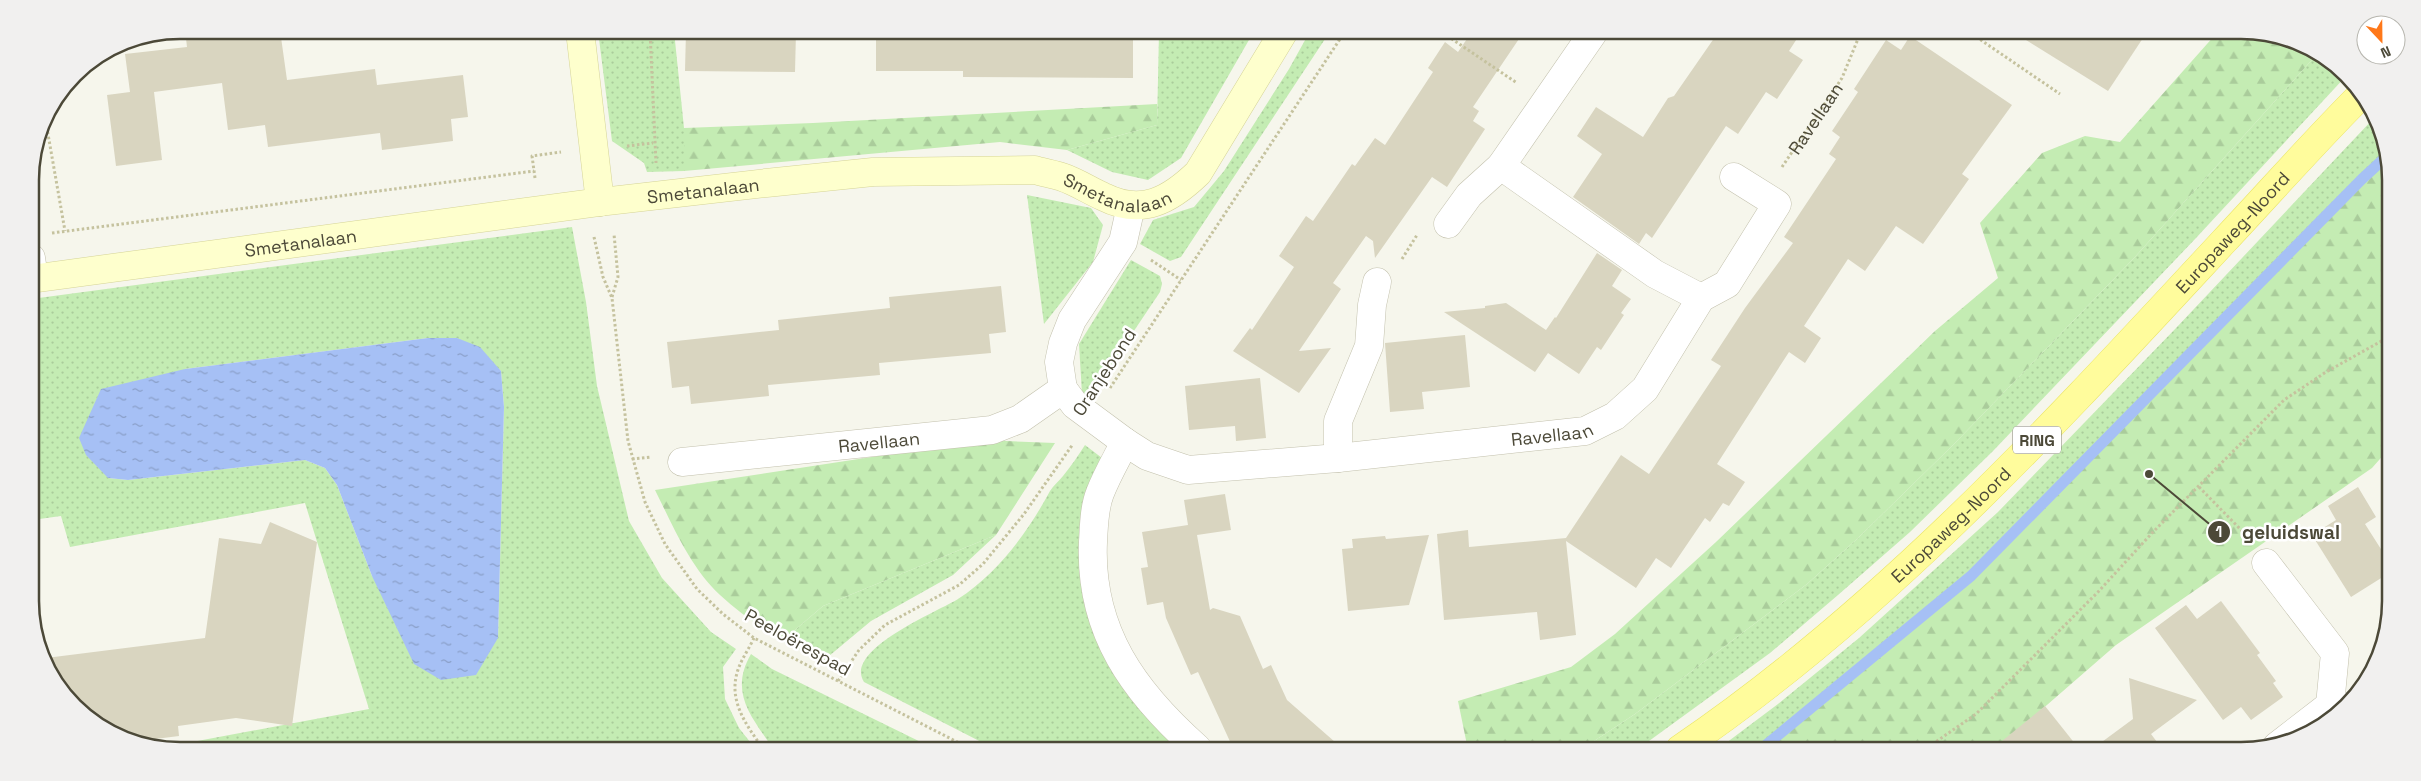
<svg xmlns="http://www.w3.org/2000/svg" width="2421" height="781" viewBox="0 0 2421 781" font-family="'Space Grotesk',sans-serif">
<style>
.green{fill:url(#green-dots);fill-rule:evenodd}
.forest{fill:url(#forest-firs)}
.water{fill:url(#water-ripples)}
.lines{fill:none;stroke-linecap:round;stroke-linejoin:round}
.stream{stroke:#a6c0f5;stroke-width:11}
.building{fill:#d9d5c0}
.street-casing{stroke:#c3c1ad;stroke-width:29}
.secondary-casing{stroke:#d5d497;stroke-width:29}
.primary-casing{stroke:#eae566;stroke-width:29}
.path{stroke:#c5c29e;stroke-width:3;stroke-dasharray:2.5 2.5;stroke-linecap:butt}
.street{stroke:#fff;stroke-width:28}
.secondary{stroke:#feffcd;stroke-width:28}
.primary{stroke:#fffc9c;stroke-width:28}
.labels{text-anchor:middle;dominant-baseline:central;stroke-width:5;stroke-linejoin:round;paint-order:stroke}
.shield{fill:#fff;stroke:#828074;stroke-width:1}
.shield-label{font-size:16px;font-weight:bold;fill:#4c4938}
.street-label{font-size:18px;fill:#4c4938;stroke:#fff}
.rim{fill:none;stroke:#4c4938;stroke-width:2.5}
.leader{fill:none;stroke:#4c4938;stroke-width:2}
.callout-dot{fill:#4c4938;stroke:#fff;stroke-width:2}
.mark-label{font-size:15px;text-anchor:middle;font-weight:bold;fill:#fff}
.callout-label{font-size:19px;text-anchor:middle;font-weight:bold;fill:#4c4938;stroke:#fff;stroke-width:5;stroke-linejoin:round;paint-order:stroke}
</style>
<defs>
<pattern id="green-dots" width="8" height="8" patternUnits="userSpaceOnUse" patternTransform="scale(1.25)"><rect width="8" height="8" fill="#c4ecb3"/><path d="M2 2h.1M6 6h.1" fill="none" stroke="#aacc9b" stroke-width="1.8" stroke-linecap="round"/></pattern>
<pattern id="forest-firs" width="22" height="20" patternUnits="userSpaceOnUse" patternTransform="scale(1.25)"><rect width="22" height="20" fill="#c4ecb3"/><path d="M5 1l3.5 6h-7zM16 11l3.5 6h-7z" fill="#aacc9b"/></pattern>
<pattern id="water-ripples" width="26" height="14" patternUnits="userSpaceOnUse" patternTransform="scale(1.25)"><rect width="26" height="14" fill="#a6c0f5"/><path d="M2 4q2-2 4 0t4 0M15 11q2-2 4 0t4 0" fill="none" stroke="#899ec7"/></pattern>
</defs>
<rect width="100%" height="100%" fill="#f6f6ec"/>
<g class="green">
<polygon points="598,31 674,31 684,128 684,171 647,172 644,163 612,141"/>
<polygon points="1159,32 1253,33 1181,158 1148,180 1112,172 1067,150 1157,125"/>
<polygon points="1309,33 1329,33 1181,257 1170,261 1140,244 1153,220 1194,207 1224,171 1289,69"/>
<polygon points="2319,52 2347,75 2196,238 1993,451 1910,532 1838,595 1770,653 1638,749 1582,749 1635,714 1807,584 1857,539 1954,444 2134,258"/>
<polygon points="2373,119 2388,151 2388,155 2362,179 1971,576 1760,750 1718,749 1778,704 1859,638 1998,512 2177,327"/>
<polygon points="1027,195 1091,208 1103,225 1093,262 1044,324"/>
<path d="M572,227L586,302L597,386L629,521L662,578L711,632L736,649L723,667L725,699L739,728L754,747L225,746L192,742L369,709L305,503L70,547L61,516L32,520L31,299ZM428,338H457L501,371L504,407L498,638L372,576L337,485L325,468L305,460L128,480L108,478L185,369Z"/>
<polygon points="1131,260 1160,276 1162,284 1160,292 1087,401 1082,394 1079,344"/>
<path d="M1085,445L1102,458C1093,479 1083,500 1080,523C1077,545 1080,566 1084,587C1096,659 1125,699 1177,748H993L864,682C843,650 937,612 958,599C998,573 1028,532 1050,491C1053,486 1059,481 1063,476C1071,466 1078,456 1085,445Z"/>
<polygon points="996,535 953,575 871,621 823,661 782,641 823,606"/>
<path d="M751,654L772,669L933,748L772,747C751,716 729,692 751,654Z"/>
</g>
<g class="forest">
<polygon points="2215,35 2281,35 2319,52 2134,258 1954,444 1857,539 1807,584 1635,714 1582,749 1457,749 1467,745 1458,701 1571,667 1615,634 1716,542 1935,331 1998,278 1980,223 2042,153 2085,136 2120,142"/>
<polygon points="1157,104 1157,125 1067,150 1000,142 684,171 684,128 813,123"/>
<polygon points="2388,155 2387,451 2372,468 2116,645 1995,750 1760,750 1971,576 2362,179"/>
<path d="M983,440L1055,443L996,535L823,606L782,641C761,627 739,613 720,595C690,567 673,526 655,490Z"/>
</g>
<polygon class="water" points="428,338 457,338 480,347 501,371 504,407 498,638 476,675 441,680 414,664 372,576 337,485 325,468 305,460 128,480 108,478 86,455 79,438 101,389 185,369"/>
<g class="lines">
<polyline class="stream" points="1760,750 1971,576 2362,179 2388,155"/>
</g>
<g class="building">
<polygon points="185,30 280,30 287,80 375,69 377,85 463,75 468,117 451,119 453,141 382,150 380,133 268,147 265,125 228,130 222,83 154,92 162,160 116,166 107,95 130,92 125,54 187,47"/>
<polygon points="686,31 796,32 795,72 685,71"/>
<polygon points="876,32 1133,32 1133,78 963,77 963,71 876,71"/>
<polygon points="1471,33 1523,33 1473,107 1479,111 1473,121 1485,129 1447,187 1432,177 1375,258 1373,241 1366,236 1333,283 1341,289 1299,351 1331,348 1299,393 1233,351 1250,328 1252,330 1294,267 1279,256 1306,216 1313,221 1352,164 1355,166 1375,138 1385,145 1433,72 1428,68 1445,42 1458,52"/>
<polygon points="1717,34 1800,34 1789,51 1803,60 1777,99 1766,92 1738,134 1726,126 1652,238 1646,233 1639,244 1573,197 1602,154 1577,136 1596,107 1643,137 1668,98 1674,96"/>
<polygon points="2018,35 2145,35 2108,91"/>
<polygon points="1910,36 2012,105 1962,174 1969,179 1923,244 1896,226 1865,271 1848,259 1804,326 1821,338 1805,363 1789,352 1717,464 1745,482 1729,506 1723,503 1710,522 1705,518 1671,568 1656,558 1636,588 1566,541 1576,635 1540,640 1537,612 1444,620 1437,534 1468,530 1469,547 1566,538 1621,455 1649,474 1721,366 1711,360 1745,308 1793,243 1784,237 1836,159 1829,154 1840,137 1832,131 1858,92 1854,89 1886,40 1901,50"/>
<polygon points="1597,253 1622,270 1612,286 1631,299 1621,313 1624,315 1601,350 1597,347 1579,374 1548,353 1535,372 1444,312 1485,308 1485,306 1506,303 1546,330 1555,317 1556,318"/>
<polygon points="1001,286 1006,332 989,334 991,353 879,363 880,375 768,385 769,396 691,404 689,386 672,388 667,342 779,330 778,320 890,308 889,297"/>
<polygon points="1465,335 1470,387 1422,392 1424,409 1390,412 1385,343"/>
<polygon points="1260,378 1266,438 1236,441 1235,426 1189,430 1185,386"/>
<polygon points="2358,487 2376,517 2365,524 2386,557 2386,575 2351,597 2312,535 2336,520 2328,506"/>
<polygon points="1225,494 1231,530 1197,535 1210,610 1213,608 1240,616 1263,669 1271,665 1287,700 1343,749 1233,748 1198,672 1191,675 1166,618 1163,602 1147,605 1141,568 1148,567 1142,532 1188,525 1184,500"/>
<polygon points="270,522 317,542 292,726 236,718 178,726 179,736 131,742 104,731 67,700 46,658 205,638 219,538 261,544"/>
<polygon points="1429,535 1409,605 1348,611 1342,549 1353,548 1352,539 1385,536 1386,539"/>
<polygon points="2221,601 2260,653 2257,655 2276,681 2273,683 2283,697 2251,720 2241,707 2223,720 2155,628 2186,605 2197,619"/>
<polygon points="2129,678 2197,700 2151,734 2163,750 2091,750 2133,719"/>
<polygon points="2045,706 2080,750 1991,750"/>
</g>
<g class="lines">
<g class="street-casing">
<g id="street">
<polyline points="1593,33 1501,166 1655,274 1701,298"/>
<polyline points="1448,224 1469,195 1501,166"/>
<polyline points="31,258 34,278"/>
<polyline points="1063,389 1059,362 1063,343 1072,320 1123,242 1131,206"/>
<polyline points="1338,458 1338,421 1369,346 1372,305 1377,282"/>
<path id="s2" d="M682,462L992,430L1020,419L1063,389L1075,405L1125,442"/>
<polyline points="2266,563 2335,653 2330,705"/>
<polyline points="2277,746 2330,705 2345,707"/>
<path id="s3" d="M1197,748C1134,692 1089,631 1093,542C1094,526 1094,508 1100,493C1107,475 1117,458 1125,442L1147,456L1188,470L1338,458L1585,431L1615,416L1645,389L1701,298L1727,284L1777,204L1734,177"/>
</g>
</g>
<g class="secondary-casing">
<g id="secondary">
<polyline points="580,31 600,202"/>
<path id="s4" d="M31,279L600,202L766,183L873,172L1035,170C1044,173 1054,174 1062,177C1077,182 1090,191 1104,197C1142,216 1170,200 1198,173L1283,33"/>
</g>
</g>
<g class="primary-casing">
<g id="primary">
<path id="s5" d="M1680,749C1886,609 2055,423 2224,241C2270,192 2314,142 2361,95"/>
</g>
</g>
<g class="path">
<polyline points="650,31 656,163"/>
<polyline points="1443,33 1517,83"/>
<polyline points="1972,34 2060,94"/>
<polyline points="45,117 65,231"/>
<polyline points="627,146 653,143"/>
<path id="s1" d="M1782,167L1842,78L1860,34"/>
<polyline points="535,178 532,156 561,152"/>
<polyline points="52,233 534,171"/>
<polyline points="594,237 603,277 612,298 628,441 645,502 665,544 697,589 723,614 754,638 969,748"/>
<polyline points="1402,259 1417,235"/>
<polyline points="1151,260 1181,280"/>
<polyline points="612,297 618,277 614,234"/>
<polyline points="1110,388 1344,33"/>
<polyline points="632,459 651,457"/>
<polyline points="2199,487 2247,536"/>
<path d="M754,638C749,649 740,661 737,673C729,701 746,725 762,747"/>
<polyline points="838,681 859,650 885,625 959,585 983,564 1024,514 1073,444"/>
<polyline points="1924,750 1976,714 2098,592 2153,532 2284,400 2326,372 2387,338"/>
</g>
<use href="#street" class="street"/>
<use href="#secondary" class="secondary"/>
<use href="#primary" class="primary"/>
</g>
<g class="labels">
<rect class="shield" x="2013" y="426.5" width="48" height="27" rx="4"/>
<g class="shield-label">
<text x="2037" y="440">RING</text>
</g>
<g class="street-label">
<text stroke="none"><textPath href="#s1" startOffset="59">Ravellaan</textPath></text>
<text stroke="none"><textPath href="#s4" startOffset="1098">Smetanalaan</textPath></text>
<text stroke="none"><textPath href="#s4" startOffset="678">Smetanalaan</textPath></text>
<text stroke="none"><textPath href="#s5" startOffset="758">Europaweg-Noord</textPath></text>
<text stroke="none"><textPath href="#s4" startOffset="272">Smetanalaan</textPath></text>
<text transform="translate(1104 372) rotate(-57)">Oranjebond</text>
<text stroke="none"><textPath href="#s3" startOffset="781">Ravellaan</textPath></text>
<text stroke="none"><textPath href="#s2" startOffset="198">Ravellaan</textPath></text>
<text stroke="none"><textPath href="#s5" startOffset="352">Europaweg-Noord</textPath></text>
<text transform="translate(798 642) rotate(29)">Peeloërespad</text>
</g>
</g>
<path d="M0 0H2421V781H0ZM180 39H2241A141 141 0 0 1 2382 180V601A141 141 0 0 1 2241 742H180A141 141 0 0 1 39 601V180A141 141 0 0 1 180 39Z" fill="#f1f0ef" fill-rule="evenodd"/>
<path class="rim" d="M180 39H2241A141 141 0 0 1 2382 180V601A141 141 0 0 1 2241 742H180A141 141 0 0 1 39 601V180A141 141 0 0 1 180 39Z"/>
<path class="leader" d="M2149 474L2219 532"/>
<g class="callout-dot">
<circle cx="2149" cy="474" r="5"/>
<circle cx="2219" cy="532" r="12"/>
</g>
<g class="mark-label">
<text x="2219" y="537">1</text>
</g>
<g class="callout-label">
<text x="2291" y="539">geluidswal</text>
</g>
<g transform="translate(2381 40) rotate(158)"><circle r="24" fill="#ffffff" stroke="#b7b6af"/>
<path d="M0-4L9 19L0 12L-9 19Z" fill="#ff781a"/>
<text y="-8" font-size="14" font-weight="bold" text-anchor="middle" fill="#4c4938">N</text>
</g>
</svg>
